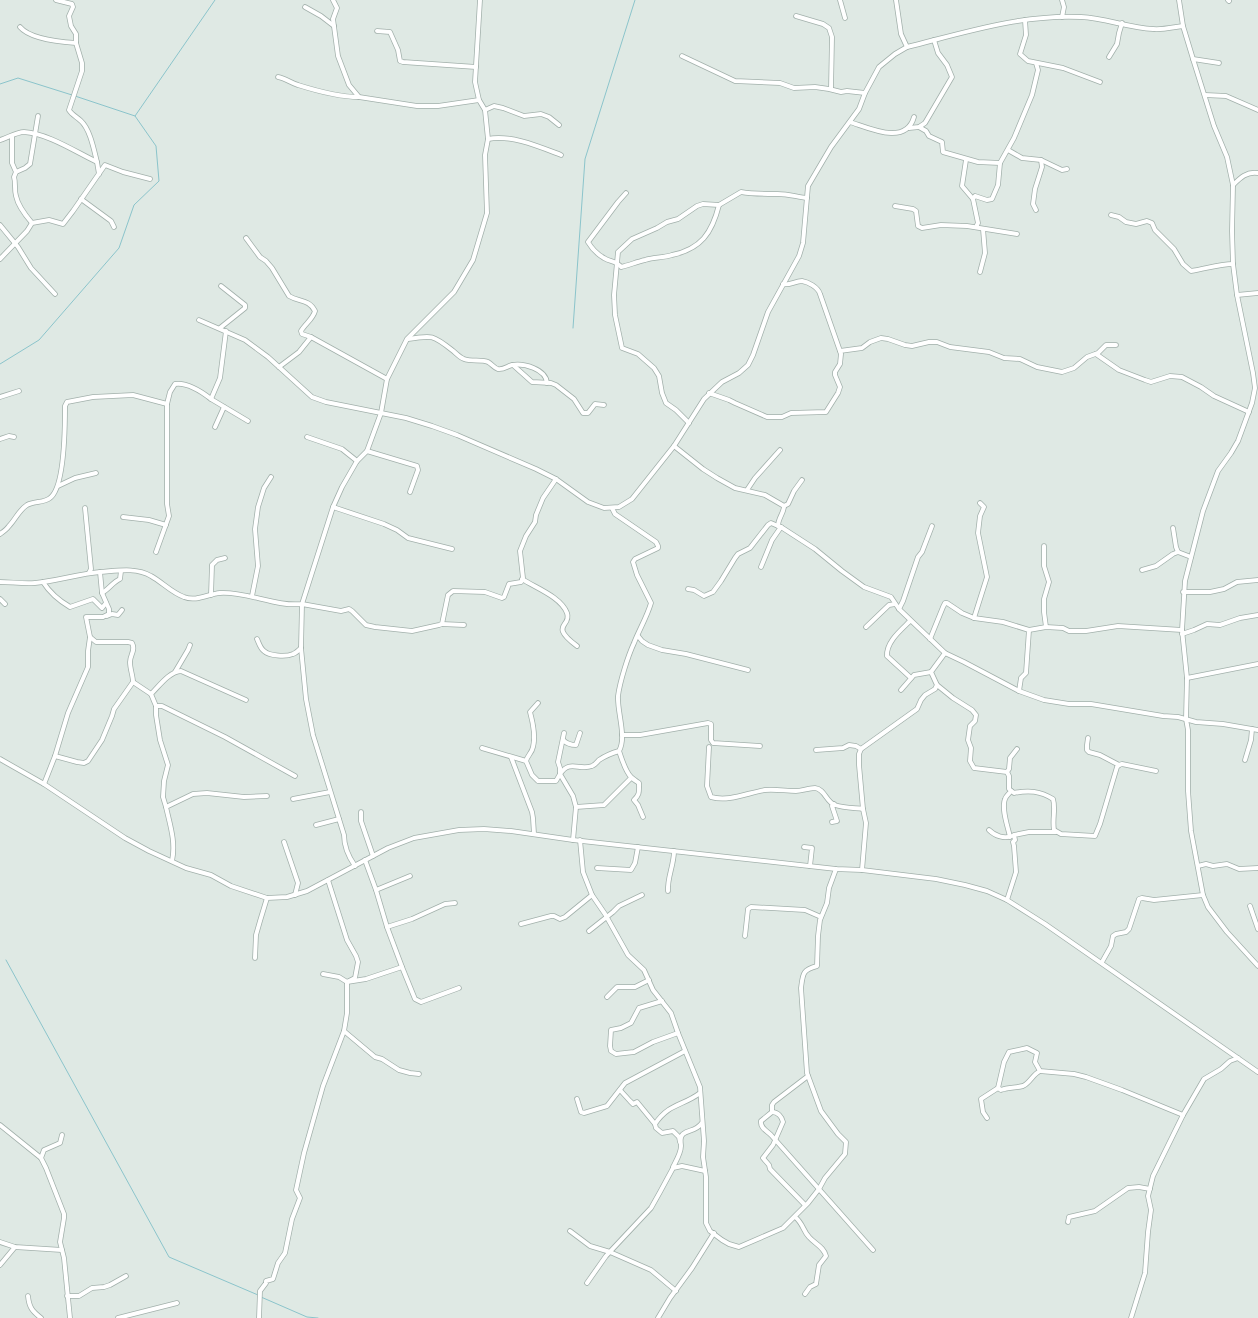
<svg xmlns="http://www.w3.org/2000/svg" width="1258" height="1318" viewBox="0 0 1258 1318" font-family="'Archivo Narrow',sans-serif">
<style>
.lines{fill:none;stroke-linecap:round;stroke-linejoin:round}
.stream{stroke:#8bc4cb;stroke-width:1}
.minor-casing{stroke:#a2b0ab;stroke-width:5.5}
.minor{stroke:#fff;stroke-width:4}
</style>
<rect width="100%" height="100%" fill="#dfe9e4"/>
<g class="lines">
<g class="stream">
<polyline points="0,84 18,78 72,95"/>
<polyline points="75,96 135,116"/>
<polyline points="573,328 585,159 635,0"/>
<polyline points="0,364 39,340 119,248 134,205 159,181 156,146 135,116 215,0"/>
<polyline points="6,960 169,1257 258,1295"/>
<polyline points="261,1297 307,1317 318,1318"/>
</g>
<g class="minor-casing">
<g id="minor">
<path d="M56,0L72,4L73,7L69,16L71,26L76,34V43L82,63V71L69,110C72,115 77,117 81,121C90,129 94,150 97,162"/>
<polyline points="333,0 337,8 333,19 338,56 349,85 359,97 417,106 438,106 479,100"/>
<polyline points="840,0 845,18"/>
<polyline points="1062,0 1064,7 1062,17"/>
<polyline points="1179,0 1183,26 1193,59 1214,126 1227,157 1233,185 1232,231 1233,264 1237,295 1253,373 1255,388 1252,403 1238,441 1231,453 1218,471 1203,511 1185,581 1182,630 1187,678 1186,719 1188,730 1188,791 1191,831 1203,895 1208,907 1227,932 1258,966"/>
<polyline points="1228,0 1229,1"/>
<polyline points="305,7 321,16 334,26"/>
<polyline points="796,16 823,24 829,28 832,37 831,89"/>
<polyline points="1025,20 1026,35 1020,54 1028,61 1063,68 1100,82"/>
<path d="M20,27C30,39 61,42 76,43"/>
<polyline points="377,31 390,32 398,50 400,61 403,62 476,67"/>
<path d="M907,47C963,33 1022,14 1081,17C1105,18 1129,28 1153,29C1163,30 1174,27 1183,26"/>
<polyline points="682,56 735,81 780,83 794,88 815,87 829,89 841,92 847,91 865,93"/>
<polyline points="1109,57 1117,44 1119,33 1122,23"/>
<polyline points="1193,59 1219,63"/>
<path d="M278,77C285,78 291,83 298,85C317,91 339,97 359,97"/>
<polyline points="1205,95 1226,96 1258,110"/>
<polyline points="485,110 494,106 503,108 524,116 541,114 549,117 559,125"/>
<path d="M850,122C869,128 906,146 914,117"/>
<polyline points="919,127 926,131 929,136 942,142 943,152 978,162 1000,163"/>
<polyline points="909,128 919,127 925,123 952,77 947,65 938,53 934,40"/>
<polyline points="12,136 12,163 16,172"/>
<path d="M488,139C510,134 540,147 561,155"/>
<path d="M0,140C7,138 17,132 24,132C47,133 76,152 97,162L99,174"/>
<polyline points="1008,150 1022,158 1041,160 1062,170 1067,169"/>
<polyline points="966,160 962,186 973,199"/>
<path d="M1233,185C1240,178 1247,171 1258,173"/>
<path d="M626,193L618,202L588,242C592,249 597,254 604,258C610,262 617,261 621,267C629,265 637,262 645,260C654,257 663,258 672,255C701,249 712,233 719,205"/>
<polyline points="81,199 111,221 114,227"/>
<polyline points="895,206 913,209 916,211 918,226 922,228 941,225 967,226 1017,234"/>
<polyline points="1036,210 1033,204 1035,189 1042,167 1041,160"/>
<path d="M1111,215L1119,217L1126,222L1136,224L1147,221L1152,223L1155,230L1174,249L1183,264L1191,271C1205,269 1219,264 1233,264"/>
<path d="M32,223C26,216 18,206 16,196C14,189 16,183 14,177L16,172L25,168L30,164L38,116"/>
<polyline points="0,225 18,247 31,268 55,294"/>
<polyline points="976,227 978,223 973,199 975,196 987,200 992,199 998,185 1000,163 1014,138 1032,95 1038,70 1036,63"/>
<path d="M246,238L260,257L266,261L272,268L289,296C299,302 309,299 315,311C313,319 305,324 301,331L302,334L311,337L387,379"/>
<polyline points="0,259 27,231 32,223 49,220 63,224 73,211 105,165 123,172 150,179"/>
<polyline points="980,272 985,253 983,229"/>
<polyline points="1237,295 1258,293"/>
<polyline points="199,320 245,340 268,357 312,397 326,402 406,418 432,426 457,435 536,469 556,479 588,502 604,508 619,507 632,499 674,446 704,399 722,382 739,373 748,365 753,355 768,312 799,256 803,243 808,186 831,147 859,109 865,93 879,67 895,54 907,47 901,34 896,0"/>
<polyline points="220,328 245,308 245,305 221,286"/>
<path d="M408,339C432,335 433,335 452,350C456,353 459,357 464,359C471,362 482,359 488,362C492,364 494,368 498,369C503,370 508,366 512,365C524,363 546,369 547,383"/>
<polyline points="840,351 862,348 870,342 881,338 888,339 905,345 912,346 929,342 937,342 950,347 989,352 1004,358 1020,359 1037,367 1062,372 1074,368 1087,357 1098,353 1106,345 1116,345"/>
<polyline points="1096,354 1119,370 1145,380 1151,382 1170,376 1182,377 1201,387 1214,396 1249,412"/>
<polyline points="513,365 532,382 551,383 556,385 574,399 583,413 588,413 595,404 604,405"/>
<polyline points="279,367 299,352 311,337"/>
<path d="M709,393L729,400L735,403L767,417H782L791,413L826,412L838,393L840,387L835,375V372L840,364L841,354L820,294C818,287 808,282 802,281C795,281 789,286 783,284"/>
<polyline points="0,397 19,391"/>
<polyline points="211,399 248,421"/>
<path d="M689,423L676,410L666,403L662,393L659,376L654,368L638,354L622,348L615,315L614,295L618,252L632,239L657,228L667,222L678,219L697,206L703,204L719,205L741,192C753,194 763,194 775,194C785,193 797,197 807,198"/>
<polyline points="215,427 224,407"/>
<polyline points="307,437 342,449 357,461"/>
<polyline points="0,439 9,436 14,437"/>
<path d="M674,446L703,469L717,478L735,488L765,495L784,506C784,513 778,518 778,526L781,527L815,549L842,571L864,587L891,597L899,609L945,653L964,662L1019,691L1044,700L1069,704H1091L1163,716L1178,717L1196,722L1223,724L1258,730"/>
<polyline points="367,451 417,466 418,470 410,492"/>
<polyline points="58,486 75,478 96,473"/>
<polyline points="747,490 755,478 780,450"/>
<polyline points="784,506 788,504 794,491 802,480"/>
<polyline points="333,507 384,524 397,530 408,538 452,549"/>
<polyline points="85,508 91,569 89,573"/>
<polyline points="123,517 149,520 166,525"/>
<polyline points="1173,528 1176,547 1178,552"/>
<path d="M0,534C3,532 7,529 9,526C15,520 19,510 27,505C34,501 44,503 50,498C65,487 65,425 65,406L67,402L93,397L133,395L167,404"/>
<polyline points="1044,546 1044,566 1049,582 1044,599 1044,612 1046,627"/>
<path d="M156,552L169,516L167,504V404L170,392L175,384C188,382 202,392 211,399L220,378L226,331"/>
<polyline points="761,567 772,540 781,527"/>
<polyline points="1142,570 1156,566 1173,554 1178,552 1191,557"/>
<path d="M100,572C116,571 136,567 151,576C162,582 172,593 184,597C196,602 208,594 220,593C246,591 276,607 302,604L333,507L342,487L357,461L367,451L381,413L387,379L407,339L454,292L473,260L487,213L485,155L488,139L485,110L479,100L475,82L480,0"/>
<path d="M522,579C536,588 561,597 567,613C572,627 548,624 577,646"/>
<path d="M0,582C11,582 23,584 35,583C57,581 78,574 100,572L102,593L109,609V614L103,617H86L90,637L88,651V667L68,713L55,756L44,784"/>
<path d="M43,582C50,593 58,600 70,607L93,599L102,608L106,603"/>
<polyline points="688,589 694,590 704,596 713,592 721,581 735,558 738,554 750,548 768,525 771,523 778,526"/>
<polyline points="1183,592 1210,592 1224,589 1237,582 1258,580"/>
<path d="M102,593C109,589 113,582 120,579L121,571"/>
<polyline points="211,595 212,565 217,560 225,558"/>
<polyline points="252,596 258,566 255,529 258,507 264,488 271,477"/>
<polyline points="0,599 5,604"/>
<polyline points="899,609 903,601 918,557 922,552 932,526"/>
<polyline points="107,616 112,614 118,615 122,610"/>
<polyline points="974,618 987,577 978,533 980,516 984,507 980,503"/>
<path d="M910,621C901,630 886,642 887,656L911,678"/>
<polyline points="442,624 464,625"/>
<polyline points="866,627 889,605 895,604"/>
<polyline points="1029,630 1046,627 1063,628 1069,631 1086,631 1118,626 1182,630"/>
<polyline points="1182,634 1194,630 1207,624 1220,625 1240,618 1258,615"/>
<polyline points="638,636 642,641 648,645 662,650 686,654 748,670"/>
<path d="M257,639C259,643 260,648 264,651C269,656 286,657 293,654C296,653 298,651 301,648"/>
<polyline points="930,639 943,607 945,603 947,603 962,613 974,618 1003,622 1029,630 1026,673 1021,678 1019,691"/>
<polyline points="175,672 188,650 190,645"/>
<polyline points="1187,678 1258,664"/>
<polyline points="133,682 151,694"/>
<path d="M937,685L953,698L972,710L976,715L975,721L970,726L968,740L971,748L970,761L974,768L1007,772L1009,776V789L1014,793C1029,790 1040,791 1053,799C1056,809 1052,819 1054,830L1061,834L1095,836L1100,824L1117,767L1119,765L1122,764L1156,771"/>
<polyline points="901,690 914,675 931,672"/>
<path d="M156,706L151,694C160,685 169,672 181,671L246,700"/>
<polyline points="622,735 640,735 708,723 711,724 711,740 713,743 760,746"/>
<polyline points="1088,738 1087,745 1087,750 1089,752 1100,755 1119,765"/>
<path d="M563,740C567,744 571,745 576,745L580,733"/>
<path d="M709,747L707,786L711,797C729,802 747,793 765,790C776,789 786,791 796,791C802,791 808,788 815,788C825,789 826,802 835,805C843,808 854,808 863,809"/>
<polyline points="482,748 526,761 532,775 538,781 556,781 560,774 560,768 558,762 564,733"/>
<polyline points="816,750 843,748 849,745 856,746 861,749"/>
<path d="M619,751C622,759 625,771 631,777C633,779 636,781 639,783C639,792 640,794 634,800L638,805L643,817"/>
<path d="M55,756L77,762L84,763L88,761L102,740L112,716L114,709L133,682C133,676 130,669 130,662C130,655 136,650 132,643L128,642H96L90,637"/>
<polyline points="511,757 532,812 533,818 534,834"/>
<polyline points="0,759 44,784 125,838 149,851 186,868 211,875 231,886 267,898 287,897 307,891 388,848 414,838 459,830 484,829 511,831 573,840 718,856 836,869 862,870 936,879 965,885 987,891 1007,900 1045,924 1258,1072"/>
<polyline points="1245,760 1251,740 1252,729"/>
<path d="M526,761C527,756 532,753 533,747C536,736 533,723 530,712L538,703"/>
<polyline points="1007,772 1009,769 1010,758 1017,749"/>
<polyline points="293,799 330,792"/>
<polyline points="166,807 163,797 164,781 168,765 160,740 156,715 156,706 162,706 225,737 295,776"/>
<polyline points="576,807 604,805 631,778"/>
<polyline points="361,812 361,821 373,856"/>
<polyline points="832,822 837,821 832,806 834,804"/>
<polyline points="316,825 339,819"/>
<path d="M989,830C995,836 1004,839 1012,836"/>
<path d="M1010,837C1008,827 1001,809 1005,799C1006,796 1009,794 1011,791"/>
<path d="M573,840L576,807L573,796L560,774C570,759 579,771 592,766C595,765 597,762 599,760C605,756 612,753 619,751C627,737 617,712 618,696C620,681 628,656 634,643C639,630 647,617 651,603L637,575L633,562L635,559L658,548V546L656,542L615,514L612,508"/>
<path d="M580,840L583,872L592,895L605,914L628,955L644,970L653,990L671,1013L678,1033L700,1087L704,1141L703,1157L706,1177V1223L710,1231L722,1240L729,1244L739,1247L783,1228L808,1203L819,1189L825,1178L845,1154L846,1142L838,1134L821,1111L807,1073L801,988C803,974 802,970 817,966L818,936L820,920L827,903L829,888L836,869"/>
<polyline points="284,842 298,883 295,895"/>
<polyline points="804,847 812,848 810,866"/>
<path d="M172,861C176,842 170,825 166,807L193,794L207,793L244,797L267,796"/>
<path d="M355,866C348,856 344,847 344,835L313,735L306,699L301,648L302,604L341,611L349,609L352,611L366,625L375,627L412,631L439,625L442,624L448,595L453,591L485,592L502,598L504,597L509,584L521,582L523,578L520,551L526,536L535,522L536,515L543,498L556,479"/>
<polyline points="1198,866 1206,864 1213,866 1227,864 1239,869 1258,868"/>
<polyline points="597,868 631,870 635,863 638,847"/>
<polyline points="862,870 866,823 863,809 859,765 859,754 861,749 917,709 921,700 925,695 935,689 937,685 931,672 945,653"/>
<polyline points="376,890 410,876"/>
<path d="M668,891C667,878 674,865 674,851"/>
<polyline points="1007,900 1016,872 1014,846 1013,842 1015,840 1014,835 1029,832 1056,832"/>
<polyline points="1250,906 1258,929"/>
<polyline points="521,924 551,916 554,916 560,919 565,917 592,895"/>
<polyline points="387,927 412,919 445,904 455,903"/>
<polyline points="589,931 613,912 619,906 642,895"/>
<polyline points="745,936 748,909 751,907 805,910 821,917"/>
<polyline points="255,958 256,935 260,921 267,898"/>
<polyline points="1102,962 1111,946 1113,936 1116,934 1126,932 1129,929 1139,899 1142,898 1154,900 1203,895"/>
<polyline points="402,967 415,999 421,1002 459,988"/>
<polyline points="323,974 339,977 347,982 366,979 402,967 387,927 376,890 365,860"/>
<polyline points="607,997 617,987 635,987 649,980"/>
<polyline points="662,1001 639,1008 631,1023 621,1028 611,1030 610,1046 611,1051 616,1054 634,1052 653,1042 678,1033"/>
<polyline points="344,1031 375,1057 382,1059 399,1070 410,1073 419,1074"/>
<path d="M808,1076L774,1102L772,1105V1112L761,1121C760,1128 767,1131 771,1135L873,1250"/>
<path d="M998,1088L1001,1090C1009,1087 1016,1088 1023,1086C1030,1083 1033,1074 1040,1071"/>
<polyline points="620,1090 630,1101 633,1104 637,1102 655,1124"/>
<polyline points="577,1099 581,1112 584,1113 607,1106 625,1083 685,1051"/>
<path d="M772,1112C778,1112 782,1117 783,1122L773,1145L763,1158L769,1165L770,1169L805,1205"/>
<polyline points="987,1118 983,1112 981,1099 998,1088 1004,1062 1009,1052 1027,1048 1037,1053 1035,1062 1040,1071 1074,1074 1086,1077 1122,1090 1183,1115"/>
<polyline points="0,1125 41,1158 46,1168 64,1214 64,1218 60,1242 64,1258 70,1318"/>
<path d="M680,1142L679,1137L673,1131L662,1133L656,1128L655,1124C669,1103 683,1106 700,1093"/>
<polyline points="41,1158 44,1150 60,1143 62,1135"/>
<path d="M673,1167C676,1161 681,1153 681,1146C681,1142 679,1138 683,1134C689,1129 695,1132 702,1123"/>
<path d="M795,1217C803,1223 803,1231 809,1237C815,1244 824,1247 826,1256L819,1265L816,1284L810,1287L805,1294"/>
<polyline points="1068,1222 1069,1217 1095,1211 1128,1188 1139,1187 1150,1189"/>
<polyline points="570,1231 590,1246 610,1252 651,1270 676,1291"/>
<polyline points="0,1242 15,1247 62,1250"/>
<polyline points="0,1265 15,1247"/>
<polyline points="587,1283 606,1256 651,1208 660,1192 673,1168 682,1166 705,1171"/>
<path d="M28,1296C29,1307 32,1311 41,1318"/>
<polyline points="67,1296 79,1296 92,1288 104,1287 110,1285 126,1276"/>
<polyline points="118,1318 177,1303"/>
<polyline points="259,1318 260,1291 266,1283 266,1281 273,1279 278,1263 285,1253 292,1219 300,1198 296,1190 304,1153 323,1086 344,1031 347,1013 347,982 355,978 358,962 356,956 347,940 328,880"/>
<polyline points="658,1318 670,1298 692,1268 714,1233"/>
<polyline points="1131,1318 1145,1273 1148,1232 1151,1210 1148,1196 1153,1176 1183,1115 1204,1079 1221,1069 1230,1061 1238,1058"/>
</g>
</g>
<use href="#minor" class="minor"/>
</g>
</svg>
